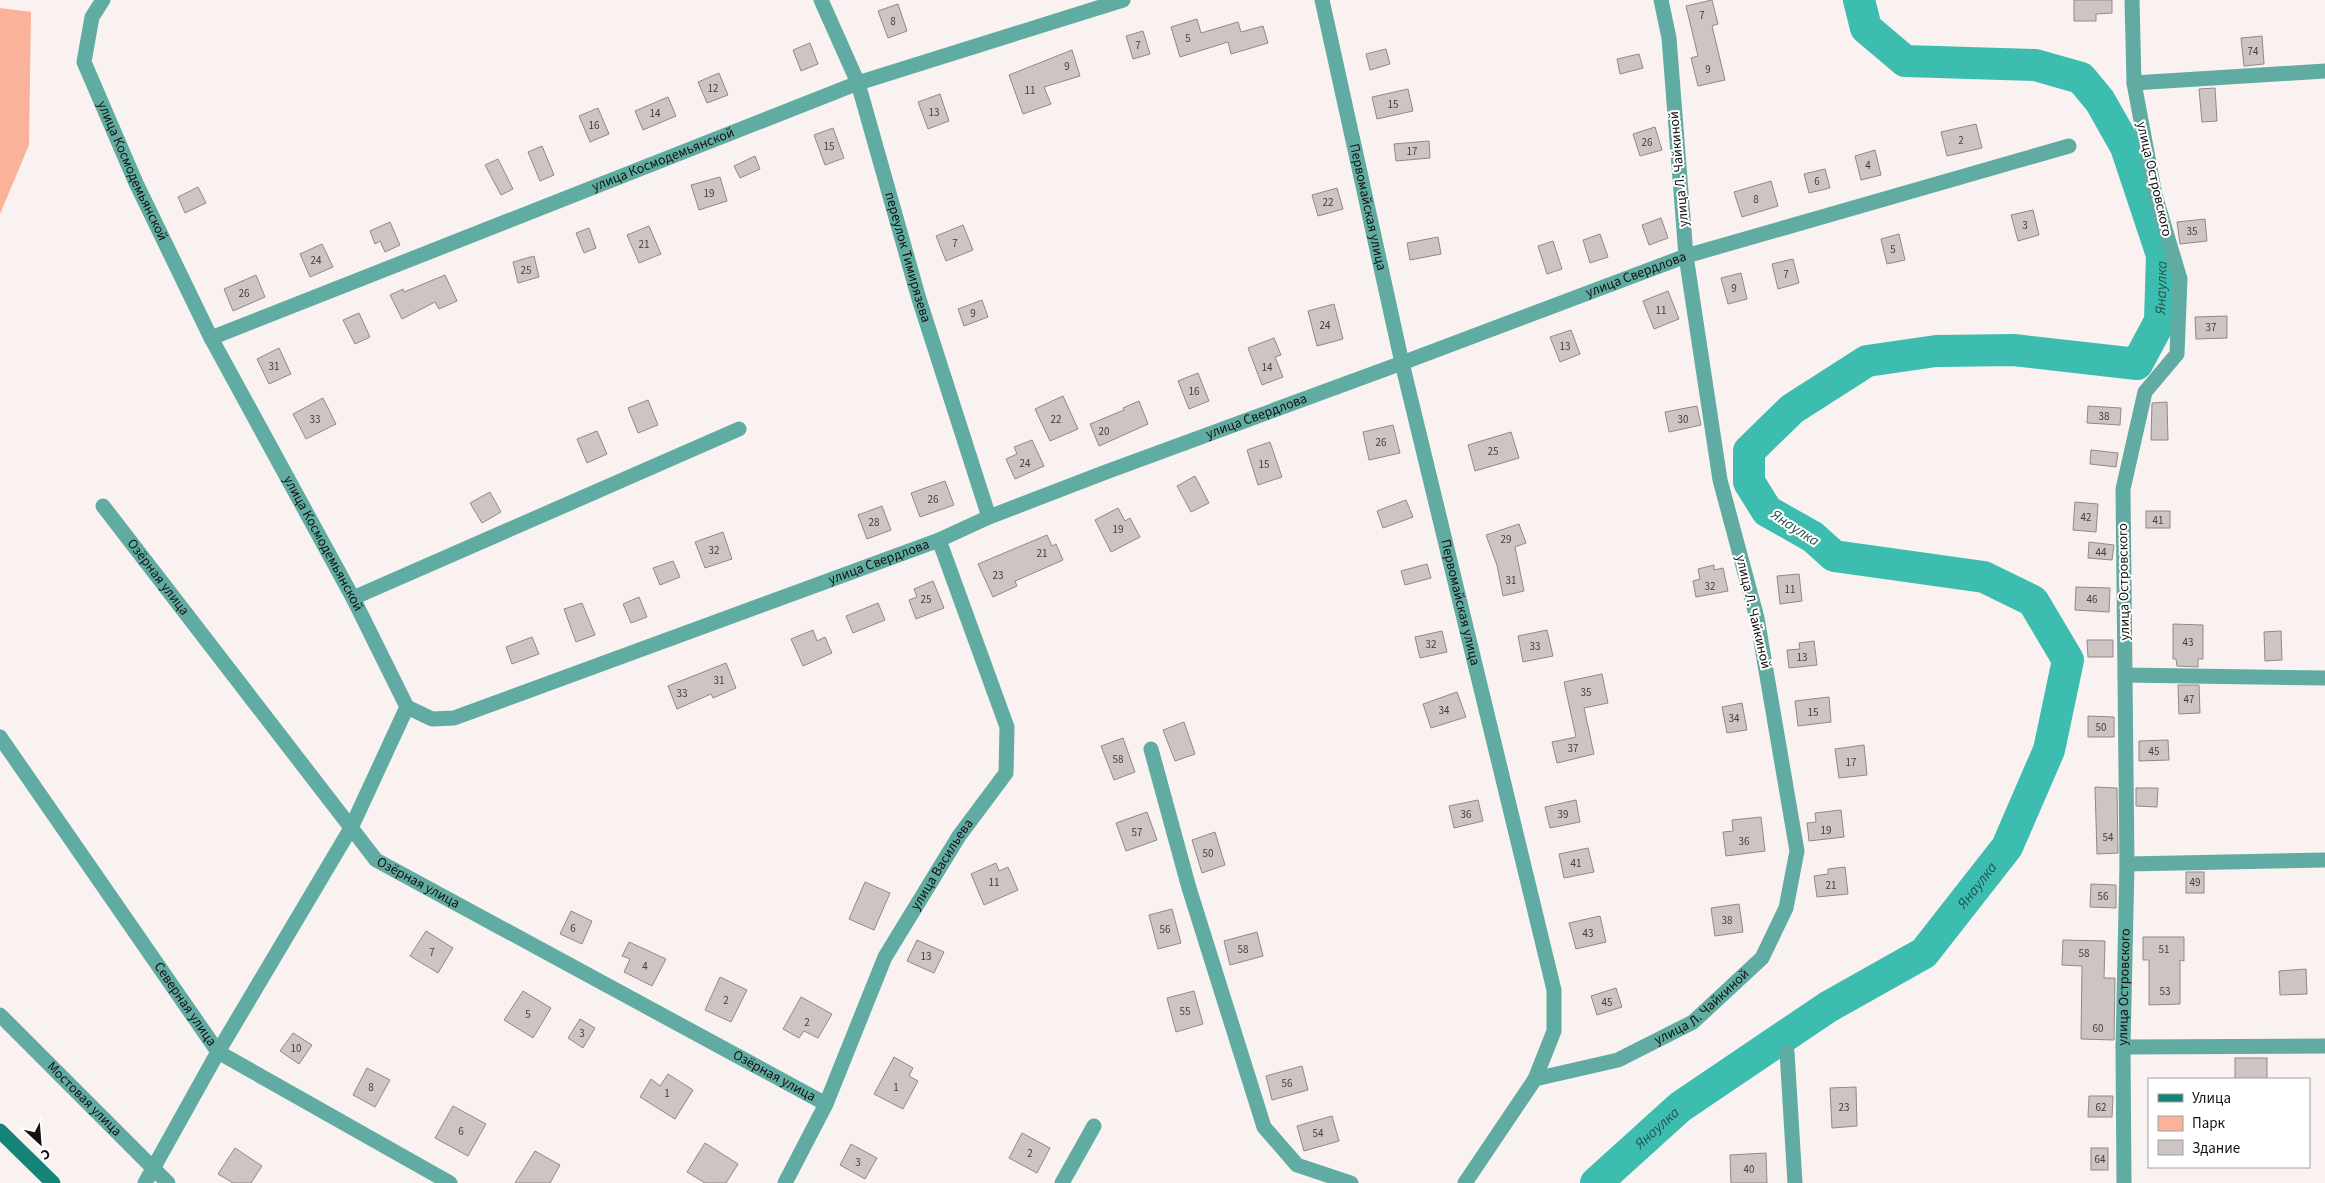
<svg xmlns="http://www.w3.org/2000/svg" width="2325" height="1183" viewBox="0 0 2325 1183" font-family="'Source Sans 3',sans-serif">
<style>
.green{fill:#fab29b}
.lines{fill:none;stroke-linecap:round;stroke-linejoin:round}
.river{stroke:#3dbdaf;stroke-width:32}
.building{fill:#ccc5c3;stroke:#908987}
.street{stroke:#60aca2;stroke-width:15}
.secondary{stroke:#148479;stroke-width:15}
.labels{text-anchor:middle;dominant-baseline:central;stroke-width:4;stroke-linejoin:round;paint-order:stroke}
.number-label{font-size:11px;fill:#423e3e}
.street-label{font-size:14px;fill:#141111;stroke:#fff}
.water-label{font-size:15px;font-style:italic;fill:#225650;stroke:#fff}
</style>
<rect width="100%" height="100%" fill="#f9f2f0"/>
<polygon class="green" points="0,8 31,12 29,145 0,214"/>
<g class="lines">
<path class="river" id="s1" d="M1596,1183L1680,1107L1828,1007L1924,953L2007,847L2049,750L2068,660L2033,601L1984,577L1834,556L1813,537L1767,511L1749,482V451L1792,409L1867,361L1936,351L2014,350L2137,364L2160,321L2162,255L2126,147L2100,101L2081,78L2035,65L1905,61L1866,28L1859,0"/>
</g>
<g class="building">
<polygon points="1712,0 1718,24 1712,26 1725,80 1698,86 1691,58 1698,56 1686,6"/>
<polygon points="2074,0 2112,0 2112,13 2096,14 2096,21 2074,21"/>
<polygon points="898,4 907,31 888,38 878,11"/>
<polygon points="1197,19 1201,33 1238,22 1241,32 1263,26 1268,43 1231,54 1228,42 1180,57 1171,27"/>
<polygon points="1143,31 1150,54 1133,59 1126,36"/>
<polygon points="2262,36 2264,64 2244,66 2241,38"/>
<polygon points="810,43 818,64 801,71 793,50"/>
<polygon points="1386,49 1390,64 1370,70 1366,54"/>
<polygon points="1072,50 1080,76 1044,87 1051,104 1023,114 1009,75"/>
<polygon points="1639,54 1643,68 1620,74 1617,59"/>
<polygon points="719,73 728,95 707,103 698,82"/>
<polygon points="2215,88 2217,121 2202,122 2199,89"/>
<polygon points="1408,89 1413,111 1377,119 1372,97"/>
<polygon points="940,94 949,121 928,129 918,102"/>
<polygon points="668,97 676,116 643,130 635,111"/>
<polygon points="598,108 609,134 590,142 579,116"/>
<polygon points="1976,124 1982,148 1947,156 1941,132"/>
<polygon points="1655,127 1662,150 1640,156 1633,134"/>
<polygon points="833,128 844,158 825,165 814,135"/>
<polygon points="1429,141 1430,158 1396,161 1394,144"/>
<polygon points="542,146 554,175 540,181 528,152"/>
<polygon points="1875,150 1881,175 1861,180 1855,156"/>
<polygon points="755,156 760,169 740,178 734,166"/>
<polygon points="498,159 513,189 501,195 485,165"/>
<polygon points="1825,169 1830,188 1809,193 1804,174"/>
<polygon points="720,177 727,201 699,210 691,185"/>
<polygon points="1771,181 1778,206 1742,217 1734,192"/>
<polygon points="198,187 206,203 185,213 178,197"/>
<polygon points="1337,188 1343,209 1318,216 1312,195"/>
<polygon points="2033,210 2039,235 2018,241 2011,215"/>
<polygon points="1661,218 1668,238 1649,245 1642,225"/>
<polygon points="2205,219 2207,241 2180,244 2177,222"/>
<polygon points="390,222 400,245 385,252 380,241 375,244 370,231"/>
<polygon points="963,225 973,250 946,261 936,236"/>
<polygon points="649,226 661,254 639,263 627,235"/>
<polygon points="589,228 596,248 584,253 576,233"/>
<polygon points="1600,234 1608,257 1590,263 1583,240"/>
<polygon points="1899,234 1905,260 1887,264 1881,239"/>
<polygon points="1438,237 1441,254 1410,260 1407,243"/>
<polygon points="1553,241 1562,269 1547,274 1538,246"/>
<polygon points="322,244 333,267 310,277 300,254"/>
<polygon points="534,256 539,277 518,283 513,262"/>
<polygon points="1793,259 1799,283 1778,289 1772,264"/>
<polygon points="1741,273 1747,299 1728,304 1721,278"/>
<polygon points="256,275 265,297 233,311 224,289"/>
<polygon points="445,275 457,301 439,309 435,302 402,319 390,295 403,289 404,292"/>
<polygon points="1668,291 1679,319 1654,329 1643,301"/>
<polygon points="982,300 988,317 964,326 958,309"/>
<polygon points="1334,304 1343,339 1317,346 1308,311"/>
<polygon points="359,313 370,337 355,344 343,320"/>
<polygon points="2227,316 2227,338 2196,339 2195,317"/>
<polygon points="1571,330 1580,354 1560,362 1550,337"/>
<polygon points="1274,338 1281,355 1275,357 1283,377 1262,385 1248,348"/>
<polygon points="279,348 291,374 269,384 257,359"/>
<polygon points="1198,373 1209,401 1189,409 1178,381"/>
<polygon points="1063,396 1078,429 1050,441 1035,409"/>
<polygon points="323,398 336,424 306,439 293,414"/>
<polygon points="648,400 658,425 638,433 628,408"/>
<polygon points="1139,401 1148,424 1099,446 1090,424 1124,410 1123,408"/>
<polygon points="2167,402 2168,440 2151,440 2152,403"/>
<polygon points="1697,406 1701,425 1669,432 1665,412"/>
<polygon points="2088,406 2121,408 2120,425 2087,423"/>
<polygon points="1393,425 1400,453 1369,460 1363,432"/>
<polygon points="597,431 607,454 587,463 577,439"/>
<polygon points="1511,432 1519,458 1475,471 1468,445"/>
<polygon points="1032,440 1044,466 1015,479 1006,459 1017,454 1014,447"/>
<polygon points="1270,442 1282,477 1258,485 1247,450"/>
<polygon points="2091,450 2118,453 2116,467 2090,464"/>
<polygon points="1195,476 1209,503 1191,512 1177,486"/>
<polygon points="945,481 954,505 920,517 911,493"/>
<polygon points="490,492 501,512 482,523 470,503"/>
<polygon points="1406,500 1413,517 1383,528 1377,511"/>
<polygon points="2075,502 2098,504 2096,532 2073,530"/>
<polygon points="882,506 891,530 867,539 858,515"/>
<polygon points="1118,508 1125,521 1130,518 1140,537 1111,552 1095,520"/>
<rect x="2146" y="511" width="24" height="17"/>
<polygon points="1519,524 1526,543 1515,547 1524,591 1503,596 1497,565 1486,535"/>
<polygon points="723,532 732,559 705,568 695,542"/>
<polygon points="1047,535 1052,546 1056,544 1063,560 1015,581 1017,586 993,597 978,564"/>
<polygon points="2089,542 2114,545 2112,560 2088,558"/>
<polygon points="673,561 680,577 660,585 653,568"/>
<polygon points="1427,564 1431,578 1405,585 1401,571"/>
<polygon points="1714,565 1714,570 1723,568 1728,591 1696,597 1693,581 1700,579 1698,569"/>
<polygon points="1799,574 1802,601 1780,604 1777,576"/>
<polygon points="933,581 944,608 916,619 909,600 917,597 914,589"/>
<polygon points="2076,587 2110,588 2109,612 2075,610"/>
<polygon points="639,597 647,617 631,623 623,604"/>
<polygon points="582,603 595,635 576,642 564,609"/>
<polygon points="878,603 885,620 853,633 846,616"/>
<polygon points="2173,624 2203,625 2203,659 2198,659 2198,667 2177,666 2176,659 2173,659"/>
<polygon points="813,630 817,641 825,637 832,653 803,666 791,639"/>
<polygon points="1547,630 1553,656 1523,662 1518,636"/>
<polygon points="1442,631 1447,652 1420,658 1415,637"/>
<polygon points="2281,631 2282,660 2265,661 2264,632"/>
<polygon points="532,637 539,654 512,664 506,647"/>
<polygon points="2087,640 2113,640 2113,657 2088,657"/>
<polygon points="1814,641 1817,665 1789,668 1787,650 1800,649 1799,643"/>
<polygon points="726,663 736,688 713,698 711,694 677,709 668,686"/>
<polygon points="1602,674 1608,703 1584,708 1594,754 1557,763 1552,742 1576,737 1564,682"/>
<polygon points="2178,685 2199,685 2200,713 2179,714"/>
<polygon points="1457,692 1466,717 1431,728 1423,704"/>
<polygon points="1829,697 1831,722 1798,726 1795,701"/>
<polygon points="1742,703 1747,730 1727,733 1722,707"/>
<polygon points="2088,716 2114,717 2114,737 2088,737"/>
<polygon points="1184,722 1195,754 1175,761 1163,730"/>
<polygon points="1123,738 1135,772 1114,780 1101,746"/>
<polygon points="2168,740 2169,760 2139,761 2139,741"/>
<polygon points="1864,745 1867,775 1839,778 1835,749"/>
<polygon points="2095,787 2117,788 2118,853 2097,854"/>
<polygon points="2136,788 2158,788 2157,807 2136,806"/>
<polygon points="1478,800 1483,821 1454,828 1449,806"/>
<polygon points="1576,800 1580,822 1550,828 1545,807"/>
<polygon points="1841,810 1844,837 1809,841 1807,823 1816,822 1815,813"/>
<polygon points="1147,812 1157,840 1126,851 1116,823"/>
<polygon points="1761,817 1765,851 1726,856 1723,832 1733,831 1732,820"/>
<polygon points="1215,832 1225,865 1202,873 1192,840"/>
<polygon points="1588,848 1594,872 1564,878 1559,854"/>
<polygon points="996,863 999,871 1008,867 1018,890 984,905 971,874"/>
<polygon points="1845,867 1848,894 1817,897 1814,876 1828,874 1828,869"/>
<rect x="2186" y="872" width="18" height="21"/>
<polygon points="865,882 890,893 874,930 849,919"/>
<polygon points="2091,884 2116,885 2116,908 2090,907"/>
<polygon points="1739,904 1743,932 1715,936 1711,908"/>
<polygon points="1172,909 1181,943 1158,949 1149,915"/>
<polygon points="571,911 592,921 582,944 560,934"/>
<polygon points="1600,916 1606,942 1576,949 1569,923"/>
<polygon points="426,931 453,948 438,973 410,956"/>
<polygon points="1257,932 1263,956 1230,965 1224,941"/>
<polygon points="2143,937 2184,937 2184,961 2180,960 2180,1004 2149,1005 2149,960 2143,960"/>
<polygon points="917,940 944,952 934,973 907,961"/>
<polygon points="2063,940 2105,941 2104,978 2115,978 2114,1040 2081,1039 2082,966 2062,965"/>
<polygon points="629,942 666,959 652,986 624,972 630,959 622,956"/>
<polygon points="2306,969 2307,994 2280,995 2279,971"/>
<polygon points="720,977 747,990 731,1022 705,1010"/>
<polygon points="1616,988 1622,1007 1597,1015 1591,996"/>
<polygon points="523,991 551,1008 533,1038 504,1020"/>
<polygon points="1194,991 1203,1024 1176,1032 1167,998"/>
<polygon points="801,997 832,1014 818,1038 804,1031 799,1038 783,1029"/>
<polygon points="580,1019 595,1028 583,1048 568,1038"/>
<polygon points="293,1033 312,1045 299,1064 280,1051"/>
<polygon points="894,1057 913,1068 909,1076 918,1081 903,1109 874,1094"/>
<rect x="2235" y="1058" width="32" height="21"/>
<polygon points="1302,1066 1308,1090 1272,1100 1266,1076"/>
<polygon points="367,1068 390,1080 375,1107 353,1095"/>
<polygon points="668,1074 693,1090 675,1119 640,1097 651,1079 660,1086"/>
<polygon points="1856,1087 1857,1126 1832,1128 1830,1088"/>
<polygon points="2089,1096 2113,1096 2112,1117 2088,1117"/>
<polygon points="453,1106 486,1124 468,1156 435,1138"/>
<polygon points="1332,1116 1339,1141 1304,1151 1297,1126"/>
<polygon points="1022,1133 1050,1148 1037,1173 1009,1158"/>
<polygon points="705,1143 738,1164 726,1183 705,1183 687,1172"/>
<polygon points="851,1144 877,1158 865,1179 840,1165"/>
<polygon points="235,1148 262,1166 251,1183 233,1183 218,1174"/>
<rect x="2091" y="1148" width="17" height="22"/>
<polygon points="535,1151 560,1165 550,1183 515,1183"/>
<polygon points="1766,1153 1767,1183 1731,1183 1730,1155"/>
</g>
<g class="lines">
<g class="street">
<path id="s2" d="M103,0L92,17L84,62L136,183L211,338L353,598L407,707L432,719L454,718L939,540L989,517L1106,472L1402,363L1686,256L2069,146"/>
<path id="s3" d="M821,0L858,83L919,299L989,517"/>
<path id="s4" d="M1322,0L1402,363L1554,990V1031L1535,1079L1465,1183"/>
<polyline points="2134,83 2325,71"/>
<path id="s5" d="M211,338L858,83L1123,0"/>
<path id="s6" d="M103,506L376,860L826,1104"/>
<polyline points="353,598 739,429"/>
<polyline points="2125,675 2325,678"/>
<path id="s7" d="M0,737L218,1052L450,1183"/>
<polyline points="1151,749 1189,888 1264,1127 1297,1165 1351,1183"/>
<polyline points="2127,864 2325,860"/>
<path id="s8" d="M0,1015L168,1183"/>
<polyline points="2123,1047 2325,1046"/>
<polyline points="1787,1052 1795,1183"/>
<path id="s9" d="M1535,1079L1618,1060L1693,1022L1762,958L1786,908L1797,851L1757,618L1720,480L1686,256L1669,38L1661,0"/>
<polyline points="145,1183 218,1052 351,828 407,707"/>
<path id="s10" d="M785,1183L826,1104L885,957L959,836L1006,773L1007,727L939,540"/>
<polyline points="1062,1183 1094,1126"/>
<path id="s11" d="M2124,1183L2123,1047L2127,864L2123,489L2145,392L2177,354L2180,279L2155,195L2134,83L2132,0"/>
</g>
<polyline class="secondary" points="0,1131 53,1183"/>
</g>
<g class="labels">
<g class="number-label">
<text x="1702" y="15">7</text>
<text x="893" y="21">8</text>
<text x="1188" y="38">5</text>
<text x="1138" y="45">7</text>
<text x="2253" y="51">74</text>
<text x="1067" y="66">9</text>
<text x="1708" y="69">9</text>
<text x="713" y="88">12</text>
<text x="1030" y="90">11</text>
<text x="1393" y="104">15</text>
<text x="934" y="112">13</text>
<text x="655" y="113">14</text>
<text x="594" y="125">16</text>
<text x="1961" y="140">2</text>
<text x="1647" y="142">26</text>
<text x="829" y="146">15</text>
<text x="1412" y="151">17</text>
<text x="1868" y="165">4</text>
<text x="1817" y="181">6</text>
<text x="709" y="193">19</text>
<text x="1756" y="199">8</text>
<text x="1328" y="202">22</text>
<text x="2025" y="225">3</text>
<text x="2192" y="231">35</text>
<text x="955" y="243">7</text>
<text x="644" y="244">21</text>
<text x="1893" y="249">5</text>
<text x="316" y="260">24</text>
<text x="526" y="270">25</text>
<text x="1786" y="274">7</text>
<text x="1734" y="288">9</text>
<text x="244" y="293">26</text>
<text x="1661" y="310">11</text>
<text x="973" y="313">9</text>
<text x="1325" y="325">24</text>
<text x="2211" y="327">37</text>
<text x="1565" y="346">13</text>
<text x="274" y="366">31</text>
<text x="1267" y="367">14</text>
<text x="1194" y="391">16</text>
<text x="2104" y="416">38</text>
<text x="315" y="419">33</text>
<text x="1056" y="419">22</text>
<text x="1683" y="419">30</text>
<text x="1104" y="431">20</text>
<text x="1381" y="442">26</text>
<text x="1493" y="451">25</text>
<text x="1025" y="463">24</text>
<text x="1264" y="464">15</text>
<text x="933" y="499">26</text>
<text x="2086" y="517">42</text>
<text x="2158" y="520">41</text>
<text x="874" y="522">28</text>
<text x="1118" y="529">19</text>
<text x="1506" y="539">29</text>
<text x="714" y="550">32</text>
<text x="2101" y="552">44</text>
<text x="1042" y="553">21</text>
<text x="998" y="575">23</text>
<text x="1511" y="580">31</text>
<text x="1710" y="586">32</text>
<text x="1790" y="589">11</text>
<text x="926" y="599">25</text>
<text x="2092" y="599">46</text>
<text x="2188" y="642">43</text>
<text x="1431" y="644">32</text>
<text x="1535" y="646">33</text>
<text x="1802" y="657">13</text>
<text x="719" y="680">31</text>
<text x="1586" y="692">35</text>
<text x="682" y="693">33</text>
<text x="2189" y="699">47</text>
<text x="1444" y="710">34</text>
<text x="1813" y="712">15</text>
<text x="1734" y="718">34</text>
<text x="2101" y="727">50</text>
<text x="1573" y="748">37</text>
<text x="2154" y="751">45</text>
<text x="1118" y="759">58</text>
<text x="1851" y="762">17</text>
<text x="1466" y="814">36</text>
<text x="1563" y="814">39</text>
<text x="1826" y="830">19</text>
<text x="1137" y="832">57</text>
<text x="2108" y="837">54</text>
<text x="1744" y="841">36</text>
<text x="1208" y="853">50</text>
<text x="1576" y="863">41</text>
<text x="994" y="882">11</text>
<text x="2195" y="882">49</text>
<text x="1831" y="885">21</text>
<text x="2103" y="896">56</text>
<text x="1727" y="920">38</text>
<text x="573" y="928">6</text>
<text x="1165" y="929">56</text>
<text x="1588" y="933">43</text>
<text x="1243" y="949">58</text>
<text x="2164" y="949">51</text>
<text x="432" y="952">7</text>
<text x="2084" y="953">58</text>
<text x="926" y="956">13</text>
<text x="645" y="966">4</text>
<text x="2165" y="991">53</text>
<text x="726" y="1000">2</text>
<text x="1607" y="1002">45</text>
<text x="1185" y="1011">55</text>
<text x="528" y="1014">5</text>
<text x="807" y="1022">2</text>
<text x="2098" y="1028">60</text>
<text x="582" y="1033">3</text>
<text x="296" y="1048">10</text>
<text x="1287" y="1083">56</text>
<text x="371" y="1087">8</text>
<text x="896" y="1087">1</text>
<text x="667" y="1093">1</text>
<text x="1844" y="1107">23</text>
<text x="2101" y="1107">62</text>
<text x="461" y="1131">6</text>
<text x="1318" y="1133">54</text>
<text x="1030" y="1153">2</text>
<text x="2100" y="1159">64</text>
<text x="858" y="1162">3</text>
<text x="1749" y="1169">40</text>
</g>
<g class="street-label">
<text stroke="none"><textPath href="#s5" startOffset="486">улица Космодемьянской</textPath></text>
<text transform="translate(1679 169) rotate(-95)">улица Л. Чайкиной</text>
<text stroke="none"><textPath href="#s2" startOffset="185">улица Космодемьянской</textPath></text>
<text transform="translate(2154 179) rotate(77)">улица Островского</text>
<text stroke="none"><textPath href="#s4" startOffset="212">Первомайская улица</textPath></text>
<text stroke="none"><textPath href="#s3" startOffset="272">переулок Тимирязева</textPath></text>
<text stroke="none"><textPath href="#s2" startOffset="2100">улица Свердлова</textPath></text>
<text stroke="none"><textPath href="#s2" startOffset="1695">улица Свердлова</textPath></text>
<text stroke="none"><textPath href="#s2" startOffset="604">улица Космодемьянской</textPath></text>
<text stroke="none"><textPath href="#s2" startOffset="1290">улица Свердлова</textPath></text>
<text stroke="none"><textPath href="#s6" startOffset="90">Озёрная улица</textPath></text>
<text transform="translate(2124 582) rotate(-91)">улица Островского</text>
<text stroke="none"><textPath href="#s4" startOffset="618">Первомайская улица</textPath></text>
<text transform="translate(1753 612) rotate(77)">улица Л. Чайкиной</text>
<text stroke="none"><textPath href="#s10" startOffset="356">улица Васильева</textPath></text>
<text stroke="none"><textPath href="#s6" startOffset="495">Озёрная улица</textPath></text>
<text stroke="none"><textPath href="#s11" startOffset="196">улица Островского</textPath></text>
<text stroke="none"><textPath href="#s7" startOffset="325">Северная улица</textPath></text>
<text stroke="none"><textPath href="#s9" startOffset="185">улица Л. Чайкиной</textPath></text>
<text stroke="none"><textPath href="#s6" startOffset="900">Озёрная улица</textPath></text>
<text stroke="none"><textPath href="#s8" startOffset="119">Мостовая улица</textPath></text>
</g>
<g class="water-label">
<text stroke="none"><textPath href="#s1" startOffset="1658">Янаулка</textPath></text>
<text transform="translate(1795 528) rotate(33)">Янаулка</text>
<text stroke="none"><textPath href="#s1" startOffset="488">Янаулка</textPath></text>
<text stroke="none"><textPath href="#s1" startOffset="82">Янаулка</textPath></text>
</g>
</g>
<rect x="2148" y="1078" width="162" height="90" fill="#ffffff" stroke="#a1a0a0"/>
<rect x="2158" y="1094" width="25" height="8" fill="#148479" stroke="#a1a0a0"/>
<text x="2192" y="1103" font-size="15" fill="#141111">Улица</text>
<rect x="2158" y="1116" width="25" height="15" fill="#fab29b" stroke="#a1a0a0"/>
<text x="2192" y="1128" font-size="15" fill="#141111">Парк</text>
<rect x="2158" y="1140" width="25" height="15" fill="#ccc5c3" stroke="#a1a0a0"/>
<text x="2192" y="1153" font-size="15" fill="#141111">Здание</text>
<g transform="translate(40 1143) rotate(154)" stroke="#ffffff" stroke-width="4" paint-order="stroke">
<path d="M0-4L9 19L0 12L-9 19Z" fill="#141111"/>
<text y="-8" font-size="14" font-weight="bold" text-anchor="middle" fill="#141111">С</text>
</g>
</svg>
